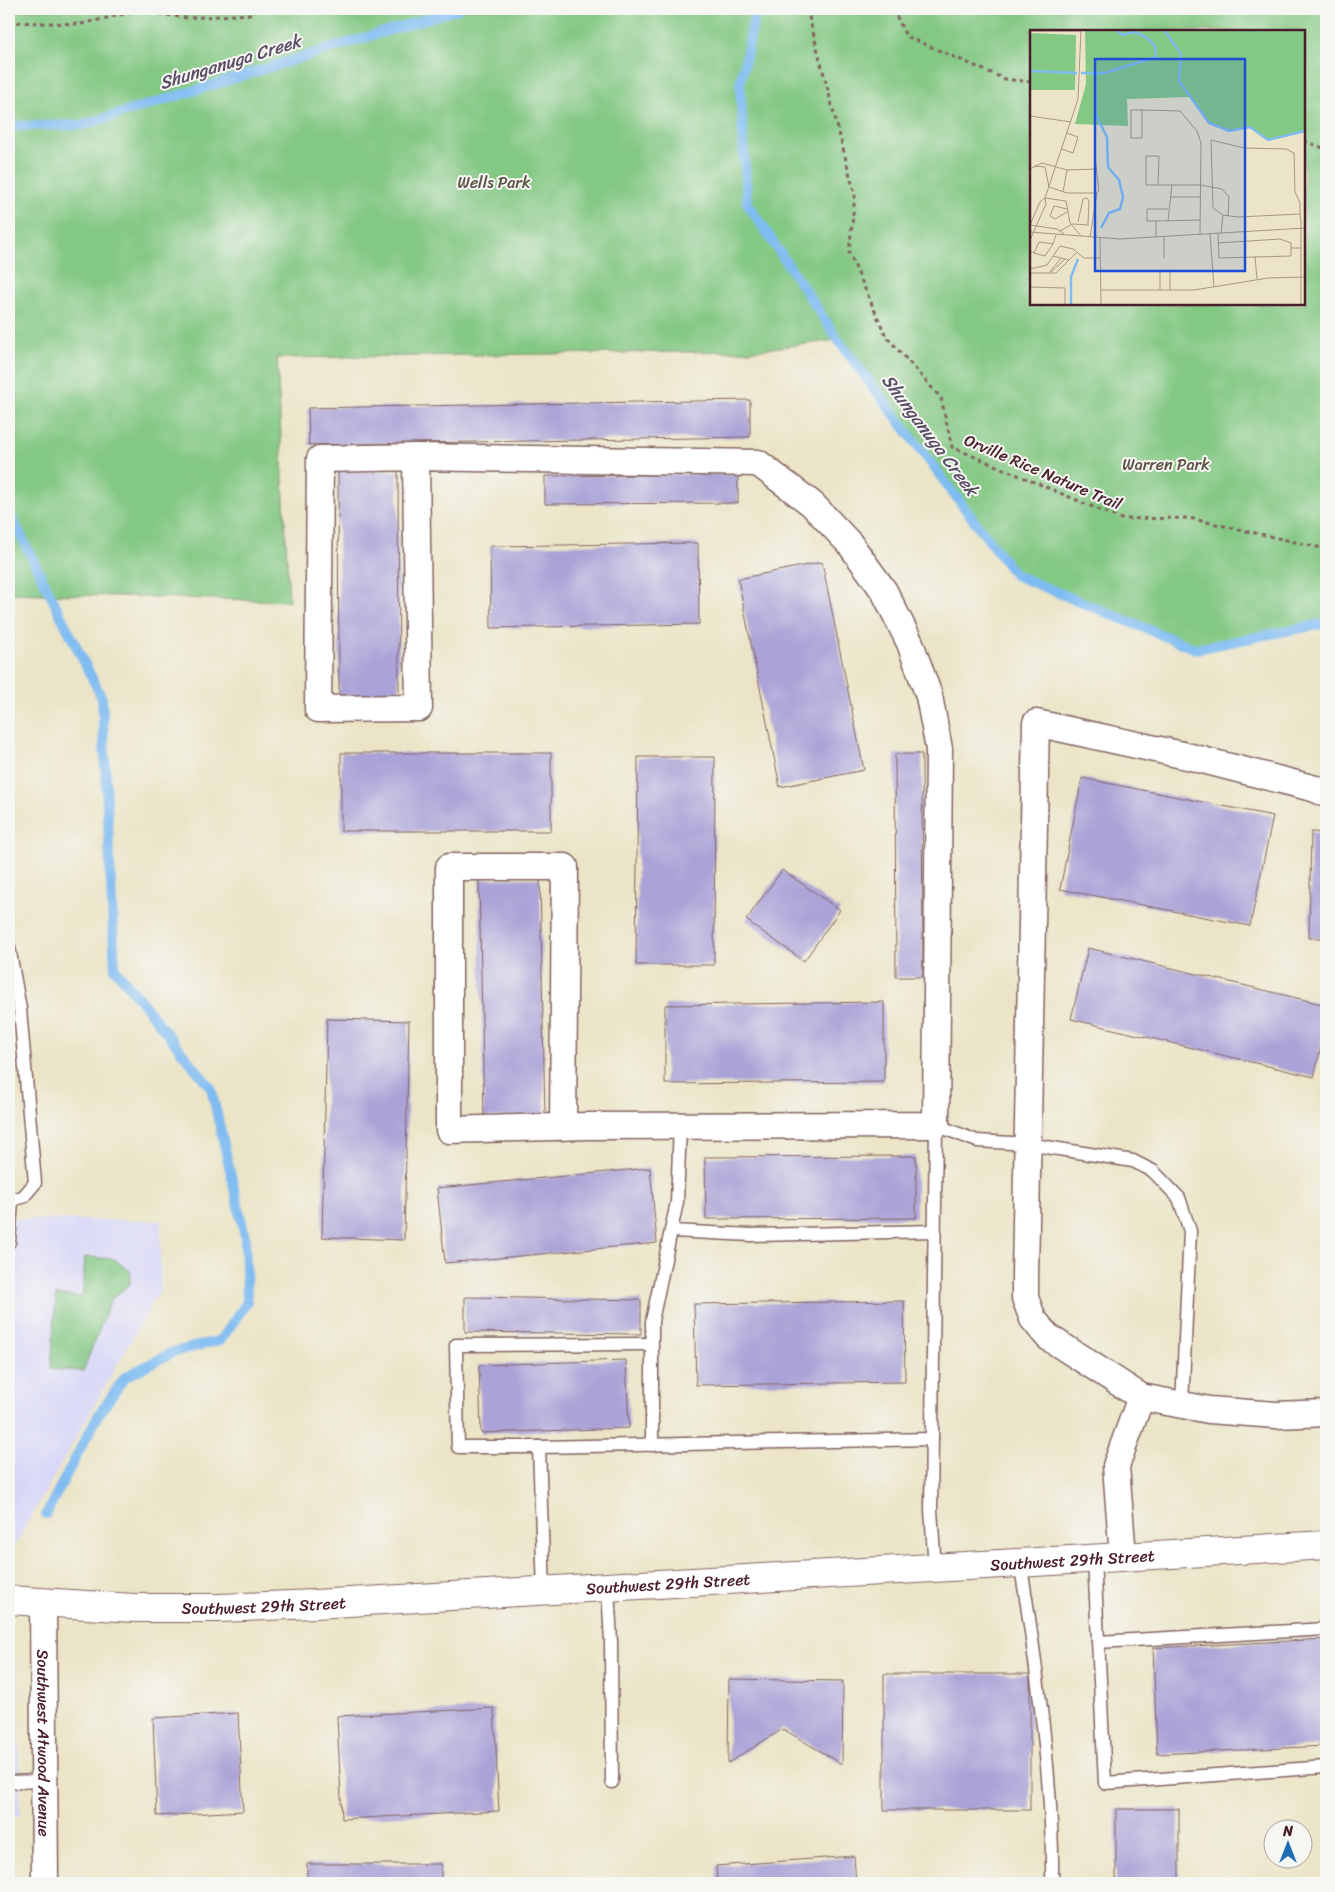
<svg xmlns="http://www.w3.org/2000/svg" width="1335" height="1892" viewBox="0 0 1335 1892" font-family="Sriracha,sans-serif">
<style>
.built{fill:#d8d7f8}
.green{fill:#83c883;stroke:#667457;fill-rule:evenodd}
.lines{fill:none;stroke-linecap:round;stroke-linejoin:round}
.stream{stroke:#7fbcf2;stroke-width:10}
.building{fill:#aba3d7}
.service-casing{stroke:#826461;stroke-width:15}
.minor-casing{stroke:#826461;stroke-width:29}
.secondary-casing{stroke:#826461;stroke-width:30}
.path{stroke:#826461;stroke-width:3;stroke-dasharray:4 4;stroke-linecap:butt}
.service{stroke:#fff;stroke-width:12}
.minor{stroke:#fff;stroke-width:26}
.secondary{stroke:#fff;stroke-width:28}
.labels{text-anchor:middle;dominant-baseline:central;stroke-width:4;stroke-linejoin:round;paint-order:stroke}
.park-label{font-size:16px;fill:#5b5245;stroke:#f6f6f2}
.street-label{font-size:16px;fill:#4a1f2b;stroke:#f6f6f2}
.water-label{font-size:18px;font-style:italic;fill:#5a4e67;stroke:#f6f6f2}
.inset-river{fill:none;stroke:#7fbcf2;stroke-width:2.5}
.inset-road{fill:none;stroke:#ab9588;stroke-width:1}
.view{fill:#1d4ed8;fill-opacity:0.15;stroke:#1d4ed8;stroke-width:2.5}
.inset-edge{fill:none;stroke:#4a1f2b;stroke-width:2.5}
</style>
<rect width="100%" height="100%" fill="#f6f6f2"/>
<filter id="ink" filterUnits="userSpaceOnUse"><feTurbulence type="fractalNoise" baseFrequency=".02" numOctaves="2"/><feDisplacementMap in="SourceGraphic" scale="10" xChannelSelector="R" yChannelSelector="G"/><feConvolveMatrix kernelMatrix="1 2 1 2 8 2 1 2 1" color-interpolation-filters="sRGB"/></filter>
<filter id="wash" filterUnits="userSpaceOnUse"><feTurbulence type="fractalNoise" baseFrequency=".0096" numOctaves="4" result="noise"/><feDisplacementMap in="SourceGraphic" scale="20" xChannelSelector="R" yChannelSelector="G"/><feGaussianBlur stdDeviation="1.12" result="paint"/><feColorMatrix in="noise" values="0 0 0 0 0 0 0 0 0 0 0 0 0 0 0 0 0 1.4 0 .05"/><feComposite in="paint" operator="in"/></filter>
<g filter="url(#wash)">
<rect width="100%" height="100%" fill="#ebe4c6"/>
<g class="built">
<polygon points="9,1219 161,1221 160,1289 9,1556"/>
<polygon points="9,1655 14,1664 18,1681 20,1816 9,1816"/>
</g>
<g class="green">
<path d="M9,9H1326V623L1196,649L1015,575L837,340L748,351L277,358L289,601L9,593ZM1031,31H1304V304H1031Z"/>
<polygon points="85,1257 114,1259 130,1271 130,1284 111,1299 83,1371 51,1369 56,1295 82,1297"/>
</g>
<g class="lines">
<g class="stream">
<polyline points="756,9 740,84 747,203 838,340 1015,575 1196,649 1326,623"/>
<polyline points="9,126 83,125 458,9"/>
<polyline points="9,512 102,698 115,969 211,1088 245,1236 247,1302 221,1340 173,1352 125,1377 97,1417 46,1514"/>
</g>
</g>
<g id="blocks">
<g class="building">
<polygon points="750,400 750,437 309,445 308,408"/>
<polygon points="338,471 398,471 399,696 339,696"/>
<polygon points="738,474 738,503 545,504 545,476"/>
<polygon points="698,543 699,624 491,628 490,546"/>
<polygon points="822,562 864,770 780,787 738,579"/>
<rect x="341" y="753" width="210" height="78"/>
<polygon points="895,754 922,754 923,977 896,977"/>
<polygon points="638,757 715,757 714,965 636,965"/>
<polygon points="1082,778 1273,816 1250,926 1060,889"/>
<polygon points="1311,832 1326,833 1326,938 1309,938"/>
<polygon points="782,870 840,910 804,961 746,920"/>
<polygon points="540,878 545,1116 484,1117 479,879"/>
<polygon points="1088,948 1326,1005 1326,1025 1314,1077 1071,1019"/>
<polygon points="884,1002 884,1082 665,1084 665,1005"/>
<polygon points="327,1019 409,1021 404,1240 322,1237"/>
<polygon points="916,1156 916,1218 706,1219 705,1157"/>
<polygon points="650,1168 657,1243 445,1263 437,1188"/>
<polygon points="465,1297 641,1300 641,1334 465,1332"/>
<polygon points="904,1301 905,1382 696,1385 694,1304"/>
<polygon points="626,1360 629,1428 481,1433 479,1365"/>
<polygon points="1326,1639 1326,1746 1157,1754 1153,1648"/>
<rect x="884" y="1674" width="146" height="136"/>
<polygon points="729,1679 843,1681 842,1764 783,1729 728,1763"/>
<polygon points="494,1708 499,1811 342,1819 337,1716"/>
<polygon points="238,1713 243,1811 157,1816 153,1718"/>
<rect x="1116" y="1809" width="63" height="74"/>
<polygon points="854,1856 856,1883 717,1883 716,1866"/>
<rect x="307" y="1864" width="134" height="19"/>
</g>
</g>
</g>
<g filter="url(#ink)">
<use href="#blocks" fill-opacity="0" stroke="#826461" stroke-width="1"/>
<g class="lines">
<g class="service-casing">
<g id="service">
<polyline points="9,947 20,1009 35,1183 23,1197 9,1200"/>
<polyline points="672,1231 751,1235 935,1231"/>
<polyline points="9,1242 12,1200"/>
<polyline points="652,1445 652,1321 677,1202 680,1126"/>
<polyline points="539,1447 458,1447 456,1345 651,1344"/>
<polyline points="1094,1558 1105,1783 1326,1767"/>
<path d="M1020,1563C1029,1611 1035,1660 1041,1709C1048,1767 1053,1825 1052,1883"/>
<polyline points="935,1568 931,1510 936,1125 977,1141 1028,1144 1133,1161 1153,1171 1179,1198 1190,1231 1182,1405"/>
<polyline points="608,1588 611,1642 612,1782"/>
<polyline points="544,1592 539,1447 932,1439"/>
<polyline points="1098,1642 1326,1629"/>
<polyline points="9,1782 45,1781"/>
</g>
</g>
<g class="minor-casing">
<g id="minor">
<polyline points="416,457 419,708 318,709 320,459 416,457 758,463 812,504 850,544 884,591 910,643 929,696 939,749 936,1125 586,1126 449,1130 449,867 565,867 563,1127"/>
<polyline points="1326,794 1316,789 1187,756 1036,723 1025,1274 1025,1298 1033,1319 1048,1337 1141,1397 1209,1410 1276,1415 1326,1413"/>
<polyline points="1123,1557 1116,1466 1141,1397"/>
<path id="s1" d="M43,1603L45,1883"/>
</g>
</g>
<g class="secondary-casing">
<g id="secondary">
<path id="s2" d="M9,1600L134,1608H219L315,1604L1326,1545"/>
</g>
</g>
<g class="path">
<polyline points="807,9 855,195 849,253 886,336 941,398 952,447 1121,519 1189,518 1326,549"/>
<polyline points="893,9 906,36 1005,79 1031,82"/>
<polyline points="9,22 81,24 137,11 187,18 250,14 258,9"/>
<polyline points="1304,141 1326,149"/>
</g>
<use href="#service" class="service"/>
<use href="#minor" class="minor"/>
<use href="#secondary" class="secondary"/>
</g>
</g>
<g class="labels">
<g class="park-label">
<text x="494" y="182">Wells Park</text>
<text x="1166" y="464">Warren Park</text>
</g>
<g class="street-label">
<text transform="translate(1043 472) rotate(23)">Orville Rice Nature Trail</text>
<text stroke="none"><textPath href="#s2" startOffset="1065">Southwest 29th Street</textPath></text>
<text stroke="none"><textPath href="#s2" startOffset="660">Southwest 29th Street</textPath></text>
<text stroke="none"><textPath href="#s2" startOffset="255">Southwest 29th Street</textPath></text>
<text stroke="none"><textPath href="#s1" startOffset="140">Southwest Atwood Avenue</textPath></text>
</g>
<g class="water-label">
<text transform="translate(230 62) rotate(-17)">Shunganuga Creek</text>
<text transform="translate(930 435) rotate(53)">Shunganuga Creek</text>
</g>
</g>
<g transform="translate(1030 30)">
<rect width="275" height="275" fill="#ebe4c6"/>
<path d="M55,0H275V101L238,110L220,97L199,101L179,93L159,67L97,69L98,96L45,94L56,54ZM0,3L46,5L45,60H0Z" fill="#83c883"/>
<path class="inset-river" d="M134,0L151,24L149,51L179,93L199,101L220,97L238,110L275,101M0,41L47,43M51,43H75L126,27L125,16L116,7L105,2L92,5L86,0M65,43L66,85L77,107L78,137L89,150L93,167L90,179L79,183L71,198M41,275V247L48,229"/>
<path class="inset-road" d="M0,1H51M112,80V108H101V80H112L150,81L167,101L171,113L170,204M0,86L41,92M32,119L43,123L48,107L37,103M4,136L15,137L19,157L37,163H66L69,161L65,127M0,139L12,133L37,140L67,139M128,155L129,126H116V155H170L192,159L199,167L198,186M33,162L37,140M141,167H170M15,168L36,171L40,193L51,206M37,182L25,189L20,186L24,176L37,179M270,184L208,187L193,185L183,178L181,110L214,118L256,119L264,123L265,162L270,173V184L271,192V275M126,191H117V179H138M138,191L142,155M48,192L53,169L57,168L59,171L58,194M0,195L27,199L34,204M0,195L10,172L15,168M30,201L42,194L59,195M0,202L90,209L275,198M188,203L189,228L261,226V218H271M191,203L193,185M180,204L184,257M60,207L67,163M126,207V191L170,190M134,207V228M70,208L71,275M0,210L16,174L15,168L48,69L51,0M188,213L250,209L261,213V218M0,221L4,223L9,212L23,214L26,205M4,223L15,226L23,214M23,226L39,230L46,223M225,226L227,249M0,239L17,235L30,216L43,219L54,228H70M21,242L35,229M0,243H26L39,230M19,243L31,228M0,257L35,258V275M71,260H164L238,248L275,247M130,260V241L140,240V260"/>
<path class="view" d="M65,29H215V241H65Z"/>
<rect width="275" height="275" class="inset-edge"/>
</g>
<rect width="1335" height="1892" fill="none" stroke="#f6f6f2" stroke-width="30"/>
<g transform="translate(1288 1844)"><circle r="24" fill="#f6f6f2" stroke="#b1a0a2"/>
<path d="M0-4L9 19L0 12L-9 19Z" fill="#1f6fb2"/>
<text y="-8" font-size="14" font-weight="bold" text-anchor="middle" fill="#4a1f2b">N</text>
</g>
</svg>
